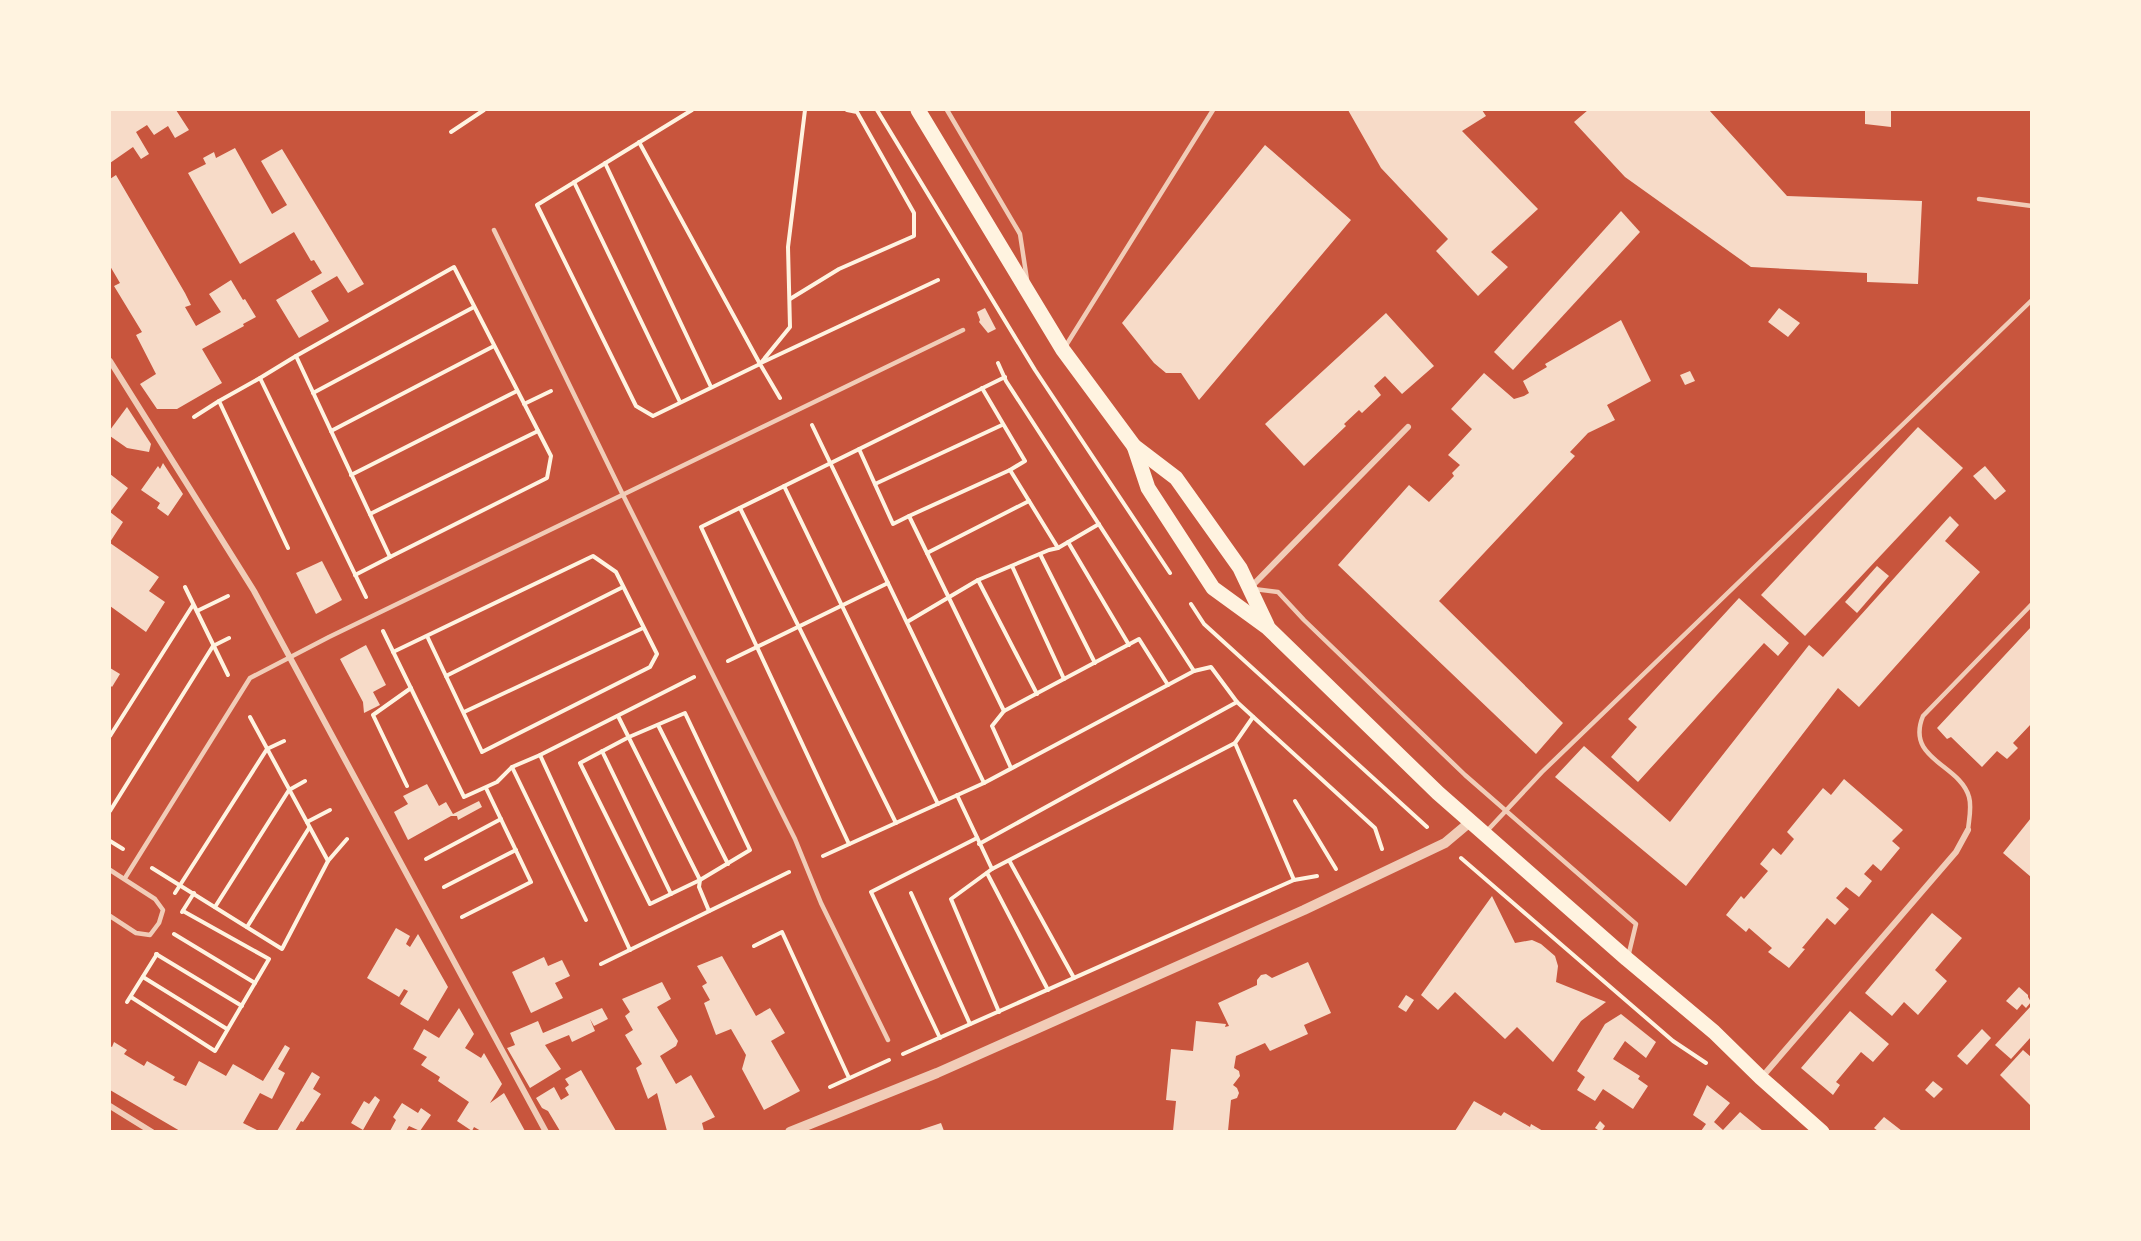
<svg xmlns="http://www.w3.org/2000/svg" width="2141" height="1241" viewBox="0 0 2141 1241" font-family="Spectral,serif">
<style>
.building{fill:#f7dbc8}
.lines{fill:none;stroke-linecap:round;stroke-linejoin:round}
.path{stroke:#fff3e0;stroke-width:4}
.service{stroke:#f1ccb7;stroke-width:4.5}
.minor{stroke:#f1ccb7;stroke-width:6}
.tertiary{stroke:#f1ccb7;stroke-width:10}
.primary{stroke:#fff3e0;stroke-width:15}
</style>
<rect width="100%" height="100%" fill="#c8553d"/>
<g class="building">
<polygon points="110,110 176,110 189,130 175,138 168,126 154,135 147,125 136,132 149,154 141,159 133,147 110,163"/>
<polygon points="1348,110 1482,110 1486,116 1462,131 1538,209 1491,252 1508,267 1478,296 1436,251 1448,239 1381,168"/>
<polygon points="1588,110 1709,110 1787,196 1922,201 1918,284 1867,282 1867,273 1751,267 1625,177 1574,122"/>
<polygon points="1865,110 1891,110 1891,127 1865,124"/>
<polygon points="1265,145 1351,220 1199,400 1181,373 1166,373 1154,363 1122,323"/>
<polygon points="235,148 272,214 287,205 261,161 282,149 364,284 348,293 337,276 311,291 329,321 299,338 276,300 322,273 314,260 311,261 294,232 240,264 188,173 206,164 203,158 214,152 216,158"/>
<polygon points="116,175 185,293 191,305 185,307 196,326 221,312 209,294 231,280 243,300 245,299 256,317 243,324 244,326 202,349 222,383 177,409 157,409 140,384 156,374 136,335 142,332 114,286 120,283 110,266 110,179"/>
<polygon points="1621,211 1640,232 1513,370 1494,352"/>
<polygon points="985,308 996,329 988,333 979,322 980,320 977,312"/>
<polygon points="1779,308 1800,323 1788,337 1768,322"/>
<polygon points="1386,313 1434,366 1402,394 1385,376 1374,386 1381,395 1362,413 1359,410 1344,424 1346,426 1304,466 1265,424"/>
<polygon points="1621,320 1651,381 1607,405 1615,420 1588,433 1570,452 1575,456 1439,601 1563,723 1536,754 1338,565 1409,485 1429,502 1454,476 1452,473 1460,465 1448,455 1472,429 1451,409 1484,373 1514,399 1524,396 1529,393 1523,381 1547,367 1545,364"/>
<polygon points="1690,371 1695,381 1685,385 1680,375"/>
<polygon points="127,407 151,444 149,452 127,448 110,436 110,430"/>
<polygon points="1918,427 1963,468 1805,636 1761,595"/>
<polygon points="163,463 183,494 168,516 157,508 160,503 141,490 158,466 160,469"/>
<polygon points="1985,466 2006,491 1995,500 1973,476"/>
<polygon points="110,474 128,488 110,512 123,522 110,542"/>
<polygon points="1950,516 1959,525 1945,541 1980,572 1859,707 1838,688 1686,886 1555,777 1584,746 1670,822 1809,645 1823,657"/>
<polygon points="110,543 159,577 149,591 165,602 146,632 110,606"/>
<polygon points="322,561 342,600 316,614 296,573"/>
<polygon points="1877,566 1889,576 1857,613 1845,602"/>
<polygon points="1739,598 1789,643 1778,656 1764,643 1638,782 1611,757 1637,727 1628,719"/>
<polygon points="2031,627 2031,724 2013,743 2018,748 2007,759 1997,751 1982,767 1951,737 1947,739 1937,728"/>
<polygon points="366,645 386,685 373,692 380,705 364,713 363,702 340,659"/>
<polygon points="110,668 120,674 112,687 110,685"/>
<polygon points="1844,779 1903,830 1892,841 1900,848 1881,871 1873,864 1864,874 1872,881 1859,897 1846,887 1836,898 1849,909 1835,925 1827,918 1802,948 1805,949 1789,968 1768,952 1772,948 1749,928 1746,932 1726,915 1741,896 1744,899 1768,871 1760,864 1773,848 1781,855 1794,839 1787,832 1823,788 1831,795"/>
<polygon points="427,784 439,806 446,802 453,814 479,801 482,807 458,820 457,816 451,816 408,840 394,812 408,804 403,796"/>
<polygon points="2031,818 2031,877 2003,853"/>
<polygon points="1492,896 1515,943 1532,940 1541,944 1555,956 1558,966 1556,982 1606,1002 1581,1021 1553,1062 1517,1027 1505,1039 1455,992 1438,1010 1421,995"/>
<polygon points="1932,913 1962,938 1935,970 1947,981 1918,1015 1904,1002 1892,1016 1865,993"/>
<polygon points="396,928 410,936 406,944 410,947 418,934 448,987 428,1021 400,1004 408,991 404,989 399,997 367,978"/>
<polygon points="722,956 756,1016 770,1008 785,1033 771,1041 800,1091 764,1110 742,1069 746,1055 731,1029 716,1035 704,1003 710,1000 702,986 707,983 697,966"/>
<polygon points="544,957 548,966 562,960 570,976 555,983 563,998 531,1013 512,972"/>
<polygon points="1308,962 1331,1013 1304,1025 1308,1034 1270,1051 1265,1043 1236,1056 1234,1068 1239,1071 1240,1076 1233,1085 1237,1088 1239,1093 1237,1098 1231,1100 1228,1131 1173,1131 1176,1101 1166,1100 1171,1049 1193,1051 1196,1021 1226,1024 1225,1027 1229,1026 1218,1003 1257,985 1257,980 1261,975 1266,974 1272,978"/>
<polygon points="662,982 671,999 657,1007 678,1041 676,1046 660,1056 676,1084 691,1075 715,1117 702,1123 704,1131 667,1131 657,1093 648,1099 636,1068 642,1064 625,1035 633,1030 625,1016 630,1012 622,999"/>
<polygon points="2019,987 2028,995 2028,997 2031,1002 2026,1008 2022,1004 2017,1010 2006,1001"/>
<polygon points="1406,995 1414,1000 1406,1012 1398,1007"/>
<polygon points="2031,1006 2031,1037 2011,1059 1995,1045"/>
<polygon points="459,1008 474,1034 465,1048 481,1058 484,1053 502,1084 490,1103 504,1093 525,1131 481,1131 474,1127 472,1131 457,1121 469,1102 438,1081 440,1077 421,1065 427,1057 413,1049 424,1029 439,1038"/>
<polygon points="602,1008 608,1019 594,1026 590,1019 595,1031 572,1042 569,1035 545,1045 561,1069 530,1088 507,1048 515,1045 510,1033 538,1021 543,1033"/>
<polygon points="1850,1011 1889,1044 1873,1062 1861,1052 1836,1082 1840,1085 1833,1095 1801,1068"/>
<polygon points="1621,1014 1656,1042 1646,1058 1625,1041 1613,1059 1640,1076 1638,1079 1648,1086 1633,1109 1603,1089 1595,1101 1577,1090 1585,1077 1577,1071 1605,1024"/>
<polygon points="1982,1029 1991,1038 1967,1065 1957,1056"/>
<polygon points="114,1042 127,1050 124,1054 144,1066 147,1061 175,1077 173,1080 186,1086 199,1061 226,1076 233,1064 263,1081 285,1045 290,1048 278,1069 285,1073 272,1099 260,1093 243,1123 259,1131 180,1131 110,1090 110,1046 112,1047"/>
<polygon points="2023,1050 2031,1057 2031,1106 2000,1075"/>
<polygon points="581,1070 616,1131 560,1131 548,1111 542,1108 536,1098 554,1087 561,1100 569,1095 565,1088 569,1085 565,1079"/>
<polygon points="312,1072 320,1077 313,1089 321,1094 303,1122 301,1121 295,1131 277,1131"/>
<polygon points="1933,1081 1943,1089 1934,1098 1925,1090"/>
<polygon points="1707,1085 1730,1103 1714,1122 1723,1130 1740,1112 1763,1131 1701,1131 1706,1124 1693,1115"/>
<polygon points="375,1096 380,1100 363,1130 351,1123 364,1101 369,1104"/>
<polygon points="1474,1101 1501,1116 1504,1112 1530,1127 1531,1124 1543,1131 1455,1131"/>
<polygon points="402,1103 418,1113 421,1108 431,1115 420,1131 409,1126 406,1131 390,1131 396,1120 393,1117"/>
<polygon points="1884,1117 1902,1131 1878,1131 1874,1128"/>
<polygon points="1600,1121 1605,1126 1601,1132 1595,1128"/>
<polygon points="941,1123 944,1131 917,1131"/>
</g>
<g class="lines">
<g class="path">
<polyline points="692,110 537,205 636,406 653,416 760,364 780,398"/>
<polyline points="877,110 1035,370 1170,573"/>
<polyline points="451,132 484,110"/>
<polyline points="639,142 760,364"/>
<polyline points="605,163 711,387"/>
<polyline points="574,182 680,402"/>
<polygon points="454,267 551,456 547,478 390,557 296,356"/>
<polyline points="790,299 839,269 914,236 914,213 857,112 847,110"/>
<polyline points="763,362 938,280"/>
<polyline points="998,363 1006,381 1194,671"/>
<polyline points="760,364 790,327 788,247 805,110"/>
<polyline points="260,378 296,356"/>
<polyline points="313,393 474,307"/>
<polyline points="524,404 551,391"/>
<polyline points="194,417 219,401"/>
<polyline points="812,425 984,783"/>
<polyline points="331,431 494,346"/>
<polyline points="859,449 893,524 909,516 1004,711 1139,639 1168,685"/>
<polyline points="1010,470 1058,548"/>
<polyline points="351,475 517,391"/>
<polyline points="875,484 1002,425"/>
<polyline points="784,486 938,804"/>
<polyline points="740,508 896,823"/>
<polyline points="370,514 538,431"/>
<polyline points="909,516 1010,470 1025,461 982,388"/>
<polyline points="1068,542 1129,645"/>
<polyline points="288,548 219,401 260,378 366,597"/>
<polyline points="927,553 1029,501"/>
<polyline points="1040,554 1095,663"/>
<polyline points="1012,566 1064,679"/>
<polyline points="355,575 390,557"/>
<polyline points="978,580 1037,694"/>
<polyline points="185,587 228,675"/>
<polyline points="1191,604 1204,624 1427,827"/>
<polyline points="197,611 228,596"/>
<polyline points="907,622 978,580 1049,550 1058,548 1099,524"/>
<polyline points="383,631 464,797 497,782 512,767 540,755 694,677"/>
<polyline points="393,652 593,556 616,572 657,654 650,667 482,752 427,636"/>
<polyline points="728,661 888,583"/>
<polyline points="446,676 623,587"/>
<polyline points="1004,711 992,726 1011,768"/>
<polyline points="464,712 643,628"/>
<polygon points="685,713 750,850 700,880 650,904 580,763 629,737"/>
<polyline points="618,716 700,880 699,887 709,911"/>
<polyline points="250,717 328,861"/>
<polyline points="1253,717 1235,743 1294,880"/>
<polyline points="658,725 728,864"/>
<polyline points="110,736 193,605"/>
<polyline points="602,751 671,894"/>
<polyline points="540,755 630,950"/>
<polyline points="512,767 586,920"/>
<polyline points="407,786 373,715 411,688"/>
<polyline points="957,795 992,869"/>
<polyline points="1295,801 1336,869"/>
<polyline points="110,811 213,646 229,638"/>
<polyline points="307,822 330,810"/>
<polyline points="110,841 123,849"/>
<polyline points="849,844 701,527 1005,377"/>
<polyline points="979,844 1237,702"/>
<polyline points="823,856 984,783 1194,671 1211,667 1237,702 1375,828 1382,849"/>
<polyline points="1461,858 1673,1041 1706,1063"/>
<polyline points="426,859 501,819"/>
<polyline points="1010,862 1074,978"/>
<polyline points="152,868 282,949 328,861 347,839"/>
<polyline points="987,873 1048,990"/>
<polyline points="444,887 516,850"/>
<polyline points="175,893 267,749 284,741"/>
<polyline points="911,893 970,1024"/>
<polyline points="215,907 289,790 305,781"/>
<polyline points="182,912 194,893"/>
<polyline points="462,917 531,882 486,788"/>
<polyline points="247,927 309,828"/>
<polyline points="174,934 255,983"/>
<polyline points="754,946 782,932 849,1078"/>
<polyline points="156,954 242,1006"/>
<polyline points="601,964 789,872"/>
<polyline points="143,977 227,1029"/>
<polyline points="131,997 215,1051 269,959 183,911"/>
<polyline points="127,1002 157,954"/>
<polyline points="999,1012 951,899 992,869 1235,743"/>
<polyline points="940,1038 871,892 977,838"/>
<polyline points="903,1054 1294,880 1317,876"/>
<polyline points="830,1087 889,1060"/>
</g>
<g class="service">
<polyline points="947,110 1020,234 1027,280"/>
<polyline points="1979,199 2032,206"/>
<polyline points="494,230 623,495 795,839 821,903 888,1040"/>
<polyline points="1065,347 1213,110"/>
<polyline points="1254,589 1278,592 1304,620 1465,775 1636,924 1628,957"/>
<path d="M1968,830C1969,819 1972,807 1969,797C1960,764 1905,760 1923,716L2032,604"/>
<polyline points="1486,832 1542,772 2032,300"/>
<polyline points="110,870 155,899 163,910 159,923 150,935 136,933 110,916"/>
<polyline points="125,878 250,678 329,637 963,330"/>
</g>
<g class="minor">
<polyline points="110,361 254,591 546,1132"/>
<polyline points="1251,587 1408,427"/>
<polyline points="1762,1077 1956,852 1968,830"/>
<polyline points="110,1106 152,1132"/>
</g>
<polyline class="tertiary" points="790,1132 937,1073 1304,910 1445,843 1470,822"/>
<g class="primary">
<polyline points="918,110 1063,350 1134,446 1176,478 1240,568 1267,625"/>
<polyline points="1134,446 1148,488 1213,588 1268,628 1438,793 1627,959 1714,1032 1761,1078 1822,1132"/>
</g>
</g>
<rect width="2141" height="1241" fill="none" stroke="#fff3e0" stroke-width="222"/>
</svg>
